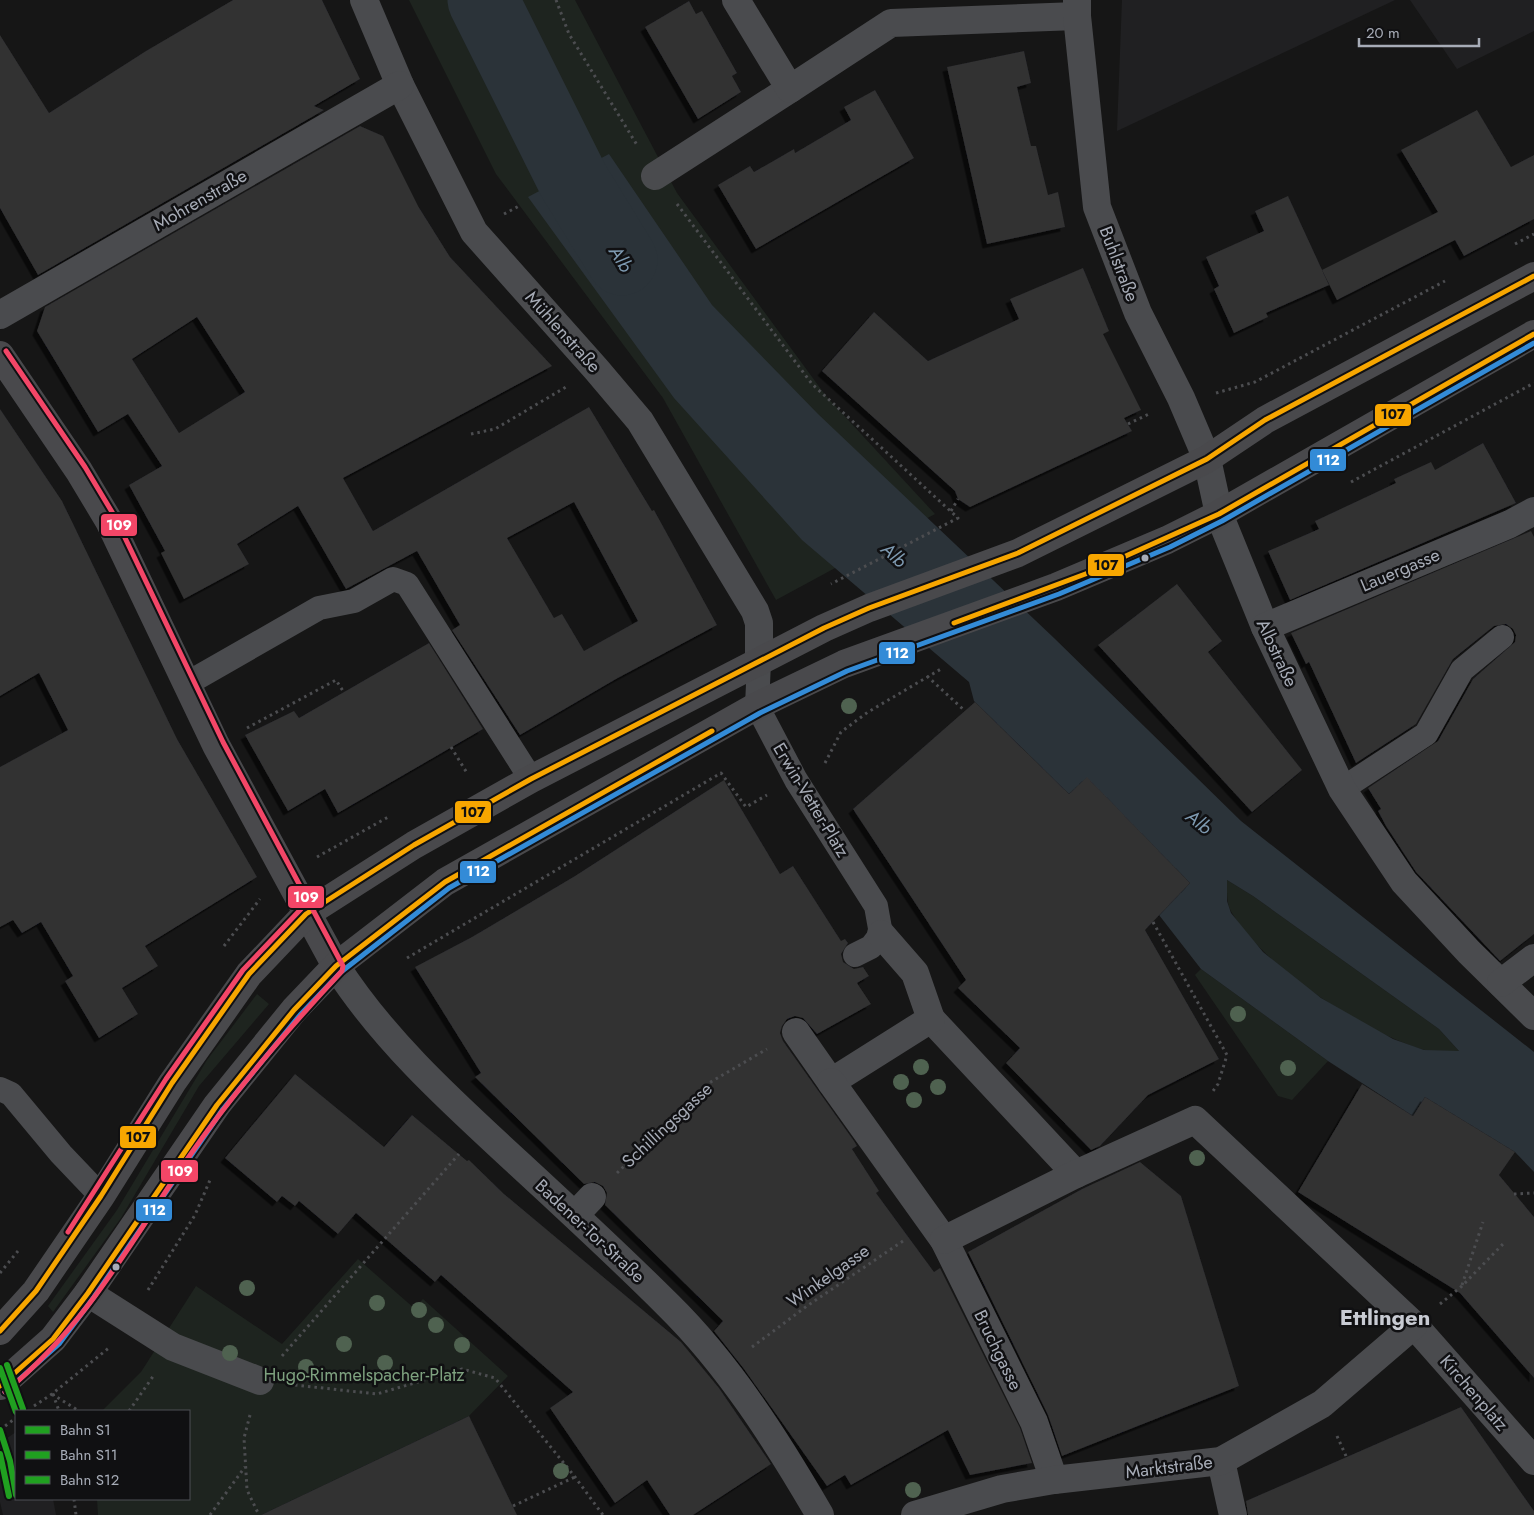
<svg xmlns="http://www.w3.org/2000/svg" width="1534" height="1515" viewBox="0 0 1534 1515" font-family="Jost,sans-serif">
<style>
.built{fill:#202022}
.green{fill:#1e241f}
.water{fill:#2b3339;fill-rule:evenodd}
.lines{fill:none;stroke-linecap:round;stroke-linejoin:round}
.river{stroke:#2b3339;stroke-width:71}
.building{fill:#303032;fill-rule:evenodd;filter:url(#shadow)}
.path{stroke:#4c4d50;stroke-width:3;stroke-dasharray:2.5 4;stroke-linecap:butt}
.service{stroke:#4a4b4e;stroke-width:24}
.pedestrian{stroke:#4a4b4e;stroke-width:28}
.minor{stroke:#4a4b4e;stroke-width:28}
.secondary{stroke:#49494c;stroke-width:28}
.bus-1-casing{stroke:#101012;stroke-width:9}
.bus-2-casing{stroke:#101012;stroke-width:9}
.bus-3-casing{stroke:#101012;stroke-width:9}
.bus-1{stroke:#f7a600;stroke-width:5}
.bus-2{stroke:#338bd7;stroke-width:5}
.bus-3{stroke:#f34667;stroke-width:5}
.rail-1-casing{stroke:#101012;stroke-width:10}
.rail-2-casing{stroke:#101012;stroke-width:10}
.rail-3-casing{stroke:#101012;stroke-width:10}
.rail-1{stroke:#20a020;stroke-width:6}
.rail-2{stroke:#20a020;stroke-width:6}
.rail-3{stroke:#20a020;stroke-width:6}
.tree{fill:#4f6250}
.bus-dot{fill:#a7acb7;stroke:#101012;stroke-width:2}
.labels{text-anchor:middle;dominant-baseline:central;stroke-width:5;stroke-linejoin:round;paint-order:stroke}
.street-label{font-size:18px;fill:#a7acb7;stroke:#101012}
.park-label{font-size:18px;fill:#7ea17f;stroke:#101012}
.water-label{font-size:19px;font-style:italic;fill:#7e9ab1;stroke:#101012}
.district-label{font-size:22px;font-weight:bold;fill:#c8cbd3;stroke:#101012}
.line-badge{stroke:#101012;stroke-width:2}
.badge-label{font-size:14px;text-anchor:middle;font-weight:bold;fill:#fff}
.pale-badge-label{font-size:14px;text-anchor:middle;font-weight:bold;fill:#111}
</style>
<defs>
<filter id="shadow"><feDropShadow dx="-4.5" dy="4.5" stdDeviation="0" flood-color="#0009"/></filter>
</defs>
<rect width="100%" height="100%" fill="#161616"/>
<g class="built">
<polygon points="1122,0 1395,0 1117,131"/>
<polygon points="1410,0 1534,0 1534,31 1457,69"/>
<polygon points="16,1432 16,1499 53,1499 56,1515 3,1515 0,1502 0,1443"/>
</g>
<g class="green">
<polygon points="409,0 575,0 677,193 826,396 935,514 776,600 663,398 496,174"/>
<path d="M1227,880L1253,896L1439,1029L1459,1051C1447,1051 1433,1053 1421,1049C1362,1031 1264,967 1232,913C1226,904 1227,891 1227,880Z"/>
<polygon points="1201,969 1328,1061 1292,1100 1278,1096 1195,975"/>
<polygon points="257,994 269,1004 199,1086 121,1218 53,1312 48,1306 117,1210 207,1060"/>
<polygon points="358,1259 414,1308 423,1299 508,1376 469,1416 261,1515 98,1515 97,1499 189,1499 189,1411 102,1411 141,1372 196,1286 282,1344"/>
</g>
<path class="water" d="M609,154L712,305L818,414L1054,638L1241,821L1534,1052V1172L1515,1152L1425,1097L1413,1116L1328,1061L1201,969L1159,915L1190,883L1087,778L1069,794L974,701L969,682L802,540L674,398L528,197ZM1227,880L1253,896L1439,1029L1459,1051L1424,1050L1393,1039L1321,998L1263,952L1231,913L1227,901Z"/>
<g class="lines">
<polyline class="river" points="483,0 573,180 622,260"/>
</g>
<g class="building">
<polygon points="233,0 322,0 360,79 314,106 324,110 38,275 0,208 0,35 49,113 146,51"/>
<polygon points="689,1 696,14 702,11 737,73 732,76 741,92 698,119 645,27"/>
<polygon points="1024,51 1031,83 1017,87 1031,146 1036,146 1048,195 1058,192 1065,227 987,244 947,67"/>
<polygon points="875,90 914,158 756,249 718,185 750,166 754,172 794,149 795,153 851,120 844,107"/>
<polygon points="1477,110 1511,167 1534,155 1534,219 1464,256 1455,240 1337,300 1322,270 1438,212 1401,150"/>
<path d="M360,126L383,136L418,206L450,257L552,366L343,478L373,531L589,407L652,511L654,510L717,625L616,679L520,735L452,630L460,625L417,551L346,589L298,506L237,544L249,564L184,599L161,553L165,551L129,485L162,466L128,414L98,432L37,331L45,307ZM197,317L245,392L179,433L132,359ZM574,502L638,621L584,651L562,614L554,618L507,538Z"/>
<polygon points="1288,196 1329,285 1266,313 1268,317 1234,333 1214,289 1219,286 1206,257 1264,231 1255,211"/>
<polygon points="1083,268 1109,331 1103,334 1141,410 1124,418 1132,431 970,507 958,499 955,491 822,371 874,312 928,361 1019,319 1010,299"/>
<polygon points="0,409 62,501 177,739 257,877 145,946 158,966 122,988 138,1014 99,1038 65,981 73,976 41,922 22,933 13,920 0,927 0,767 68,730 39,673 0,696"/>
<polygon points="1483,443 1516,503 1290,600 1268,551 1319,529 1315,521 1396,483 1394,479 1431,462 1435,470"/>
<polygon points="1531,531 1534,537 1534,934 1500,961 1416,872 1386,826 1378,811 1381,809 1368,788 1438,741 1473,679 1515,642 1516,635 1513,629 1506,624 1494,626 1453,659 1416,724 1356,763 1309,662 1306,664 1291,633"/>
<polygon points="1177,584 1222,641 1208,652 1302,770 1252,812 1098,645"/>
<polygon points="429,643 483,729 338,813 325,789 288,811 245,735 294,711 299,718"/>
<polygon points="975,702 1069,794 1087,777 1190,883 1145,930 1219,1059 1148,1095 1100,1146 1091,1150 1006,1063 1020,1048 958,988 966,980 853,809"/>
<polygon points="724,780 780,874 793,866 841,941 845,939 848,943 841,954 843,962 854,969 863,967 869,976 857,983 871,1004 817,1034 803,1018 795,1016 787,1019 782,1026 780,1033 783,1041 854,1141 857,1146 852,1149 879,1191 876,1193 934,1272 940,1268 1020,1428 1032,1463 970,1475 948,1430 851,1485 845,1475 827,1486 744,1369 714,1331 723,1321 605,1205 607,1193 603,1186 595,1182 584,1184 475,1077 481,1073 415,967 472,937 575,876"/>
<polygon points="295,1074 384,1147 412,1115 467,1161 469,1160 504,1194 681,1342 719,1388 771,1464 693,1515 670,1515 647,1480 615,1503 550,1408 573,1392 441,1275 435,1282 356,1213 338,1234 299,1201 295,1206 282,1196 277,1202 225,1158"/>
<polygon points="1362,1084 1413,1116 1425,1097 1515,1152 1499,1175 1534,1217 1534,1378 1460,1293 1298,1192"/>
<polygon points="1140,1162 1181,1196 1239,1386 1062,1456 1048,1415 968,1252 1082,1189"/>
<polygon points="1461,1407 1534,1511 1534,1515 1248,1515 1246,1501"/>
<polygon points="469,1416 517,1515 261,1515"/>
</g>
<g class="lines">
<g class="path">
<polyline points="556,0 569,34 637,145"/>
<polyline points="677,204 812,384 958,518 831,584"/>
<polyline points="504,214 521,205"/>
<polyline points="1515,244 1534,234"/>
<polyline points="1216,393 1255,382 1445,281"/>
<polyline points="1128,424 1151,413"/>
<polyline points="471,434 495,429 566,387"/>
<polyline points="1351,482 1534,383"/>
<polyline points="951,511 958,499"/>
<polyline points="927,676 965,711"/>
<polyline points="247,728 336,680 343,691"/>
<polyline points="451,747 467,773"/>
<polyline points="825,763 841,732 868,712 941,669"/>
<polyline points="317,857 390,816"/>
<polyline points="1153,922 1227,1055 1218,1084 1213,1091"/>
<polyline points="224,946 260,899"/>
<polyline points="407,958 721,773 746,807 767,795"/>
<polyline points="617,1173 709,1083 767,1049"/>
<polyline points="1514,1194 1534,1193"/>
<polyline points="0,1273 18,1251"/>
<polyline points="1462,1285 1483,1222"/>
<polyline points="148,1290 195,1215 210,1180"/>
<polyline points="1440,1304 1462,1286 1503,1244"/>
<polyline points="752,1347 807,1306 903,1241"/>
<polyline points="282,1356 459,1154"/>
<polyline points="295,1385 377,1394 462,1369 495,1378 575,1477 603,1515"/>
<polyline points="52,1394 79,1411"/>
<polyline points="53,1394 59,1411"/>
<polyline points="34,1406 52,1394 110,1347"/>
<polyline points="129,1411 154,1375"/>
<polyline points="250,1415 244,1438 247,1490 259,1515"/>
<polyline points="0,1430 13,1420"/>
<polyline points="1337,1436 1346,1456"/>
<polyline points="74,1499 76,1515"/>
<polyline points="513,1506 575,1477"/>
<polyline points="210,1515 245,1467"/>
</g>
<g class="service">
<polyline points="759,662 757,706 796,780 876,906 881,934 871,947 855,955"/>
<polyline points="188,683 319,608 354,601 393,579 407,584 531,779"/>
<polyline points="1342,789 1426,734 1462,670 1502,637"/>
<polyline points="0,1089 11,1094 61,1154 101,1196"/>
</g>
<g class="pedestrian">
<polyline points="655,176 790,89"/>
<path d="M336,966C384,1041 452,1102 517,1162C568,1209 619,1256 668,1305C729,1365 777,1441 820,1515"/>
<polyline points="931,1019 1076,1174"/>
<polyline points="796,1032 831,1082 931,1019 915,973 881,934"/>
<polyline points="831,1082 944,1240 1034,1422 1054,1480"/>
<polyline points="575,1215 592,1197"/>
<polyline points="944,1240 1076,1174 1195,1120 1414,1325 1534,1461"/>
<polyline points="1221,1461 1233,1515"/>
<polyline points="915,1515 1002,1489 1054,1480 1221,1461 1322,1404 1414,1325"/>
</g>
<g class="minor">
<polyline points="364,0 400,85 474,232 596,369 640,421 755,611 759,623 759,662"/>
<polyline points="736,0 790,89 891,23 1077,16"/>
<polyline points="1077,0 1077,16 1097,207 1138,313 1181,398 1207,459 1219,514 1265,627 1342,789 1404,882 1469,952 1534,1016"/>
<polyline points="0,315 400,85"/>
<polyline points="1265,627 1510,524 1534,511"/>
<polyline points="1501,983 1534,958"/>
<polyline points="88,1293 173,1347 260,1381"/>
</g>
<g class="secondary">
<polyline points="0,355 79,471 109,521 216,745 336,966"/>
<polyline points="0,1331 36,1291 101,1196 172,1083 249,974 306,914 414,845 531,779 824,628 869,608 1018,553 1207,459 1265,420 1534,276"/>
<polyline points="0,1386 53,1339 88,1293 217,1105 294,1010 336,966 445,882 757,706 844,664 1056,587 1167,540 1219,514 1534,334"/>
</g>
<g class="bus-1-casing">
<g id="bus-1">
<polyline points="954,623 1088,573 1219,514 1534,334"/>
<polyline points="0,1331 36,1291 101,1196 172,1083 249,974 306,914 414,845 531,779 824,628 869,608 1018,553 1207,459 1265,420 1534,276"/>
<polyline points="0,1386 53,1339 88,1293 217,1105 294,1010 336,966 445,882 712,731"/>
</g>
</g>
<g class="bus-2-casing">
<polyline id="bus-2" points="5,1392 59,1344 94,1297 223,1109 300,1015 341,972 449,888 760,713 847,671 1059,594 1170,547 1222,521 1534,343"/>
</g>
<g class="bus-3-casing">
<g id="bus-3">
<polyline points="68,1232 166,1079 243,970 301,909"/>
<path d="M5,1392C87,1325 130,1243 188,1158C234,1091 287,1030 342,971L343,966L223,742L115,517L85,467L6,351"/>
</g>
</g>
<use href="#bus-1" class="bus-1"/>
<use href="#bus-2" class="bus-2"/>
<use href="#bus-3" class="bus-3"/>
<g class="rail-1-casing">
<g id="rail-1">
<polyline points="0,1368 16,1412"/>
<polyline points="0,1430 10,1461 16,1495"/>
</g>
</g>
<g class="rail-2-casing">
<polyline id="rail-2" points="0,1454 9,1496"/>
</g>
<g class="rail-3-casing">
<polyline id="rail-3" points="7,1365 23,1409"/>
</g>
<use href="#rail-1" class="rail-1"/>
<use href="#rail-2" class="rail-2"/>
<use href="#rail-3" class="rail-3"/>
</g>
<g class="tree">
<circle cx="849" cy="706" r="8"/>
<circle cx="1238" cy="1014" r="8"/>
<circle cx="921" cy="1067" r="8"/>
<circle cx="1288" cy="1068" r="8"/>
<circle cx="901" cy="1082" r="8"/>
<circle cx="938" cy="1087" r="8"/>
<circle cx="914" cy="1100" r="8"/>
<circle cx="1197" cy="1158" r="8"/>
<circle cx="247" cy="1288" r="8"/>
<circle cx="377" cy="1303" r="8"/>
<circle cx="419" cy="1310" r="8"/>
<circle cx="436" cy="1325" r="8"/>
<circle cx="344" cy="1344" r="8"/>
<circle cx="462" cy="1345" r="8"/>
<circle cx="230" cy="1353" r="8"/>
<circle cx="385" cy="1363" r="8"/>
<circle cx="306" cy="1367" r="8"/>
<circle cx="561" cy="1471" r="8"/>
<circle cx="913" cy="1490" r="8"/>
</g>
<g class="bus-dot">
<circle cx="1145" cy="558" r="4.5"/>
<circle cx="116" cy="1267" r="4.5"/>
</g>
<g class="labels">
<g class="street-label">
<text transform="translate(200 200) rotate(-30)">Mohrenstraße</text>
<text transform="translate(1119 264) rotate(69)">Buhlstraße</text>
<text transform="translate(563 332) rotate(48)">Mühlenstraße</text>
<text transform="translate(1400 570) rotate(-23)">Lauergasse</text>
<text transform="translate(1277 653) rotate(65)">Albstraße</text>
<text transform="translate(811 800) rotate(59)">Erwin-Vetter-Platz</text>
<text transform="translate(667 1125) rotate(-43)">Schillingsgasse</text>
<text transform="translate(590 1231) rotate(43)">Badener-Tor-Straße</text>
<text transform="translate(828 1276) rotate(-35)">Winkelgasse</text>
<text transform="translate(998 1350) rotate(64)">Bruchgasse</text>
<text transform="translate(1474 1393) rotate(49)">Kirchenplatz</text>
<text transform="translate(1169 1467) rotate(-7)">Marktstraße</text>
</g>
<g class="park-label">
<text x="364" y="1375">Hugo-Rimmelspacher-Platz</text>
</g>
<g class="water-label">
<text transform="translate(621 259) rotate(58)">Alb</text>
<text transform="translate(894 555) rotate(42)">Alb</text>
<text transform="translate(1199 822) rotate(38)">Alb</text>
</g>
<g class="district-label">
<text x="1385" y="1317">Ettlingen</text>
</g>
</g>
<g class="line-badge">
<rect x="1374" y="403" width="38" height="24" rx="5" fill="#f7a600"/>
<rect x="1309" y="448" width="38" height="24" rx="5" fill="#338bd7"/>
<rect x="100" y="513" width="38" height="24" rx="5" fill="#f34667"/>
<rect x="1087" y="553" width="38" height="24" rx="5" fill="#f7a600"/>
<rect x="878" y="641" width="38" height="24" rx="5" fill="#338bd7"/>
<rect x="454" y="800" width="38" height="24" rx="5" fill="#f7a600"/>
<rect x="459" y="860" width="38" height="24" rx="5" fill="#338bd7"/>
<rect x="287" y="885" width="38" height="24" rx="5" fill="#f34667"/>
<rect x="119" y="1125" width="38" height="24" rx="5" fill="#f7a600"/>
<rect x="160" y="1159" width="39" height="24" rx="5" fill="#f34667"/>
<rect x="135" y="1198" width="38" height="24" rx="5" fill="#338bd7"/>
</g>
<g class="badge-label">
<text x="1328" y="465">112</text>
<text x="119" y="530">109</text>
<text x="897" y="658">112</text>
<text x="478" y="876">112</text>
<text x="306" y="902">109</text>
<text x="180" y="1176">109</text>
<text x="154" y="1215">112</text>
</g>
<g class="pale-badge-label">
<text x="1393" y="419">107</text>
<text x="1106" y="570">107</text>
<text x="473" y="817">107</text>
<text x="138" y="1142">107</text>
</g>
<rect x="15" y="1410" width="175" height="90" fill="#101012" stroke="#4c4e54"/>
<rect x="25" y="1426" width="25" height="8" fill="#20a020" stroke="#4c4e54"/>
<text x="60" y="1435" font-size="15" fill="#a7acb7">Bahn S1</text>
<rect x="25" y="1451" width="25" height="8" fill="#20a020" stroke="#4c4e54"/>
<text x="60" y="1460" font-size="15" fill="#a7acb7">Bahn S11</text>
<rect x="25" y="1476" width="25" height="8" fill="#20a020" stroke="#4c4e54"/>
<text x="60" y="1485" font-size="15" fill="#a7acb7">Bahn S12</text>
<path d="M1359 38v8h120v-8" fill="none" stroke="#a7acb7" stroke-width="2.5"/>
<text x="1366" y="38" font-size="15" fill="#a7acb7" stroke="#101012" stroke-width="4" paint-order="stroke">20 m</text>
</svg>
